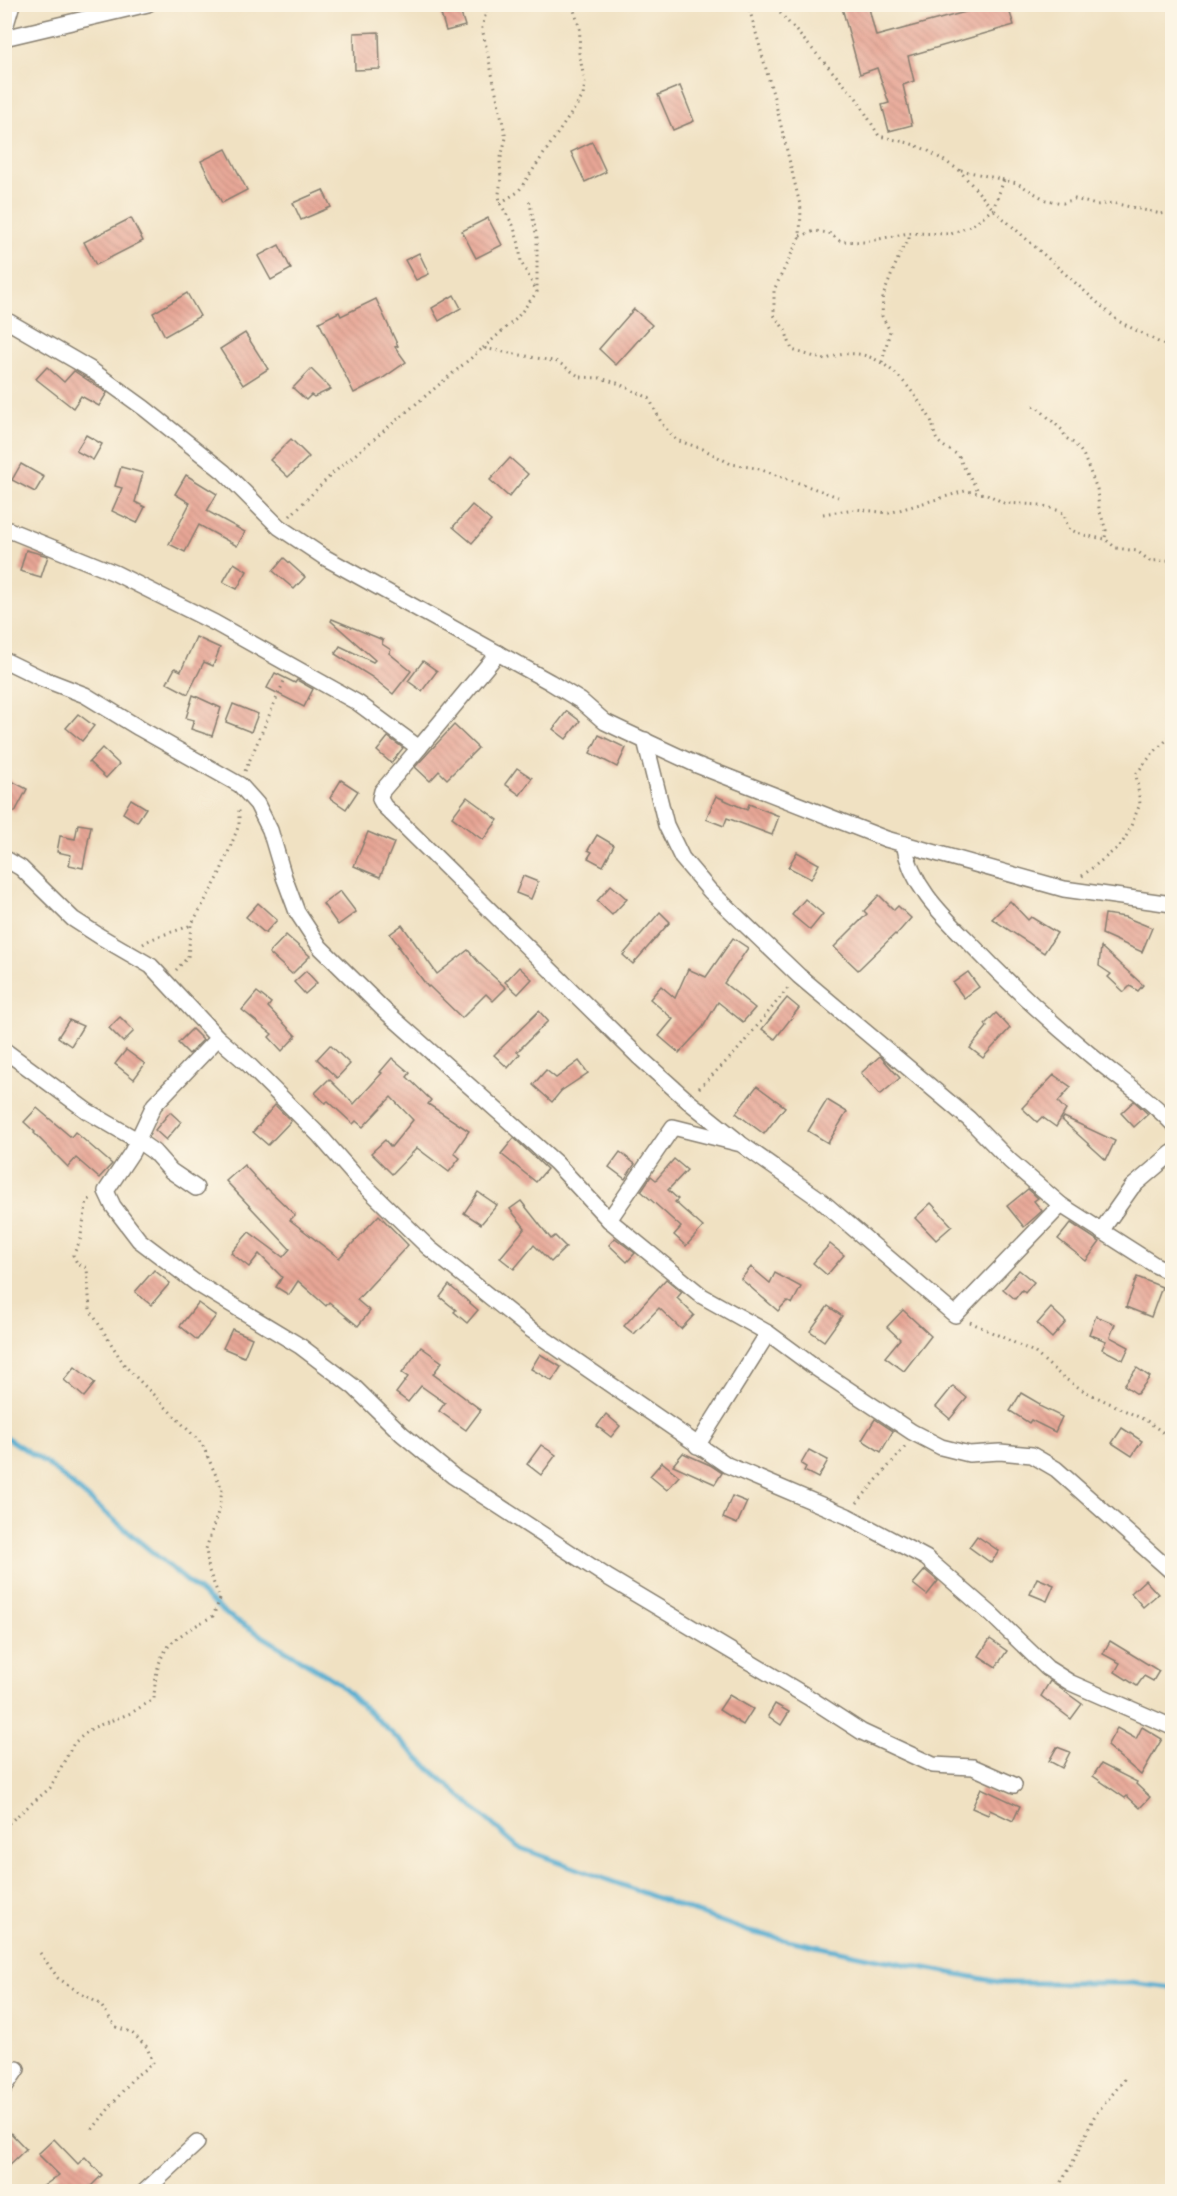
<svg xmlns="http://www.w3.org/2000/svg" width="1177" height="2196" viewBox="0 0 1177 2196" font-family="'IM FELL Double Pica',serif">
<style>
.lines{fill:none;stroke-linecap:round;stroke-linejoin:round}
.stream{stroke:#52acd0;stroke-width:5}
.building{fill:url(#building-back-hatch)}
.street-casing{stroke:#867e6f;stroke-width:18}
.path{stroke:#867e6f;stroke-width:3;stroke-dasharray:1.5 4.5;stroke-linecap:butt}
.street{stroke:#fff;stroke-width:15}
</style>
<defs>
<pattern id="building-back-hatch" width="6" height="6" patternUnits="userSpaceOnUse" patternTransform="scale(1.5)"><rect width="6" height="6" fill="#e7a695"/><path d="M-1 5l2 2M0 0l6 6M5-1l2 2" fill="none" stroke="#c68e80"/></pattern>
</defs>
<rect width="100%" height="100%" fill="#fcf5e5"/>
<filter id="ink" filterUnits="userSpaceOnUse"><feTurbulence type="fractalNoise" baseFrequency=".0167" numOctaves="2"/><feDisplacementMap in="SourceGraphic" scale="12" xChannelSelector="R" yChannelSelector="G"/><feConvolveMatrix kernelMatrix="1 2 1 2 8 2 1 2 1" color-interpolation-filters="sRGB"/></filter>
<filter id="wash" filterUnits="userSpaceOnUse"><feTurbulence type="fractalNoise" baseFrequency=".008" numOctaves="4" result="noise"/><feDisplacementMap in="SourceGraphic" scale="24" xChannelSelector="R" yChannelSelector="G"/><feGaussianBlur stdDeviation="1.35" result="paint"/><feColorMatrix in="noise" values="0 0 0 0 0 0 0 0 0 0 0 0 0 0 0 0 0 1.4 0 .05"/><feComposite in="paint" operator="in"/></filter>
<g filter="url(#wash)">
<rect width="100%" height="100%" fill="#f0e1c2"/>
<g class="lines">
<polyline class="stream" points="4,1436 46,1463 226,1614 336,1681 431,1770 518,1847 750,1932 868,1957 1004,1983 1132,1983 1172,1988"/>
</g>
<g id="blocks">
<g class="building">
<polygon points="438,4 458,4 465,26 446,31"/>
<polygon points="841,4 868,4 876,36 973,10 972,4 1007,4 1014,25 908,56 914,81 903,85 912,125 889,131 882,105 889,103 877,68 860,74"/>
<polygon points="379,32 380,69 355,70 354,33"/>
<polygon points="680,86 694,121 673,130 658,95"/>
<polygon points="592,142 606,172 585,182 571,152"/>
<polygon points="226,149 247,190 222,203 201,161"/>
<polygon points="323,190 331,207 301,220 293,203"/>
<polygon points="131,218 143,241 96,265 84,242"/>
<polygon points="488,218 502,245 476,258 462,231"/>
<polygon points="279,245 291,269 271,280 258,256"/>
<polygon points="419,253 429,274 416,280 405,260"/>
<polygon points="187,293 200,316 165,336 153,313"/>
<polygon points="454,295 461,308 439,321 432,308"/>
<polygon points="376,299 398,346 395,347 406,362 383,378 354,393 319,322 339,312 341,316"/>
<polygon points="634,309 652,325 616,365 599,349"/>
<polygon points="245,333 268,369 243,385 220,349"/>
<polygon points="47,367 64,382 74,371 107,393 99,406 81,396 73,408 36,379"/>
<polygon points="311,369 331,389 314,397 311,395 306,400 293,388"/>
<polygon points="86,435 102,444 93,460 76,451"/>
<polygon points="291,439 309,457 288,477 270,460"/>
<polygon points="510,458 528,474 509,497 490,480"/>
<polygon points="21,464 44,477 35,492 12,480"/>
<polygon points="121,467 143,473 135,502 145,507 137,523 112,511 122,488 115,486"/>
<polygon points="186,475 217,494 207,511 245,532 237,546 199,525 185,552 169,544 190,503 175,494"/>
<polygon points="472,505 491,521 472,543 453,527"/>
<polygon points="26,550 48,556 41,577 20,571"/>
<polygon points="284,558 305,577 294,589 273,571"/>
<polygon points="234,563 247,571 237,589 223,582"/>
<polygon points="332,619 383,640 382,644 391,650 389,653 411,671 393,694 372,677 335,654 340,646 373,662 375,660 331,621"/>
<polygon points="196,637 220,648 213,666 204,662 188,694 167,683 175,668 181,671"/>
<polygon points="423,661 437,671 422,691 408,681"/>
<polygon points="275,673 295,683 297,680 313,689 304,707 267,688"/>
<polygon points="193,695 221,708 212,736 191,729 194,720 186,718"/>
<polygon points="233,704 258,714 251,732 226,722"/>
<polygon points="567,711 580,721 566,739 553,729"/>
<polygon points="78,714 94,726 82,741 66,728"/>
<polygon points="454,725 478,748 447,779 439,771 430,781 415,767"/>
<polygon points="599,735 626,748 617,767 590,753"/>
<polygon points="388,737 403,748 391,763 377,751"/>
<polygon points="102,748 119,764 106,778 89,762"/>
<polygon points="517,768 532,778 520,795 505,784"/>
<polygon points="4,777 27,789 15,812 4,806"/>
<polygon points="341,780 358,791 346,809 330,798"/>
<polygon points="716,796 747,810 749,804 779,816 772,835 727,818 724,826 706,819"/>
<polygon points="467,797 498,820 483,840 452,817"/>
<polygon points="131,799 146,808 137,822 123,813"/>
<polygon points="78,824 91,826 83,868 69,865 71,855 57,852 60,836 75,839"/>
<polygon points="368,832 394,843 380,877 354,866"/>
<polygon points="597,835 614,845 603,866 588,858 592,852 588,850"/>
<polygon points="797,852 819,864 811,879 788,867"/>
<polygon points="523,876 538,882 531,899 516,893"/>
<polygon points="611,885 627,899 612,915 597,901"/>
<polygon points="340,891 356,912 338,925 323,904"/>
<polygon points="879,895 894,910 898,906 911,918 896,935 895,934 858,970 834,947 867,914 864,911"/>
<polygon points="805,899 823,914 810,930 792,915"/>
<polygon points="1010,901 1028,920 1031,917 1057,933 1044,953 992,919"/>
<polygon points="258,903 277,920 265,933 246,917"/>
<polygon points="660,912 670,922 633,964 623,955"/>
<polygon points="1105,914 1125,917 1152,928 1142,952 1102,934"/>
<polygon points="402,925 437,974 468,950 480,964 506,988 493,1001 486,994 462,1018 429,986 428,987 398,947 400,947 390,934"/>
<polygon points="286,935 310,956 292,974 269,953"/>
<polygon points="733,938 748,948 724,983 755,1008 743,1022 718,1002 703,1027 679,1053 659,1036 673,1019 650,999 661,986 675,998 688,969 706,977"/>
<polygon points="1101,947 1143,985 1138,991 1130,986 1124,992 1108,977 1111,974 1099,966"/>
<polygon points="519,967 532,979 518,994 505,982"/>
<polygon points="306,971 317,983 305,994 294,982"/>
<polygon points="968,972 979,987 964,998 953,983"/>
<polygon points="257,992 271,1003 268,1007 296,1036 282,1051 269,1037 272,1034 242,1010"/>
<polygon points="787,998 799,1008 775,1039 762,1029"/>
<polygon points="539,1011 548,1021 517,1052 520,1054 508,1068 494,1055"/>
<polygon points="996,1013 1010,1028 983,1058 970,1048 987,1027 985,1024"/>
<polygon points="120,1017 134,1031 123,1042 109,1028"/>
<polygon points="69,1020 83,1026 71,1046 58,1037"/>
<polygon points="192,1029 203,1040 189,1054 178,1043"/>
<polygon points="330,1045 350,1064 337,1078 317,1059"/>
<polygon points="126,1050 145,1064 134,1079 115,1064"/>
<polygon points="880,1056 900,1078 880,1095 861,1073"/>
<polygon points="392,1058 410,1073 407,1077 431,1100 428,1104 469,1131 454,1153 460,1158 449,1172 417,1148 392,1174 371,1153 385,1140 391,1147 413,1120 391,1097 363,1127 356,1121 353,1124 328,1101 325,1103 315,1093 329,1079 354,1104 382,1073 380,1072"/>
<polygon points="579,1061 588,1073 561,1091 552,1102 533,1085 546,1070 556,1078"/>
<polygon points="1054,1075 1071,1087 1058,1102 1066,1110 1056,1127 1042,1117 1037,1122 1022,1108"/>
<polygon points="757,1086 785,1107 764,1134 736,1113"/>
<polygon points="827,1100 847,1112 828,1143 808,1131"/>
<polygon points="1134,1101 1148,1114 1134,1127 1121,1113"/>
<polygon points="275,1105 291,1121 268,1145 253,1132 262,1122 261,1121"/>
<polygon points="37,1108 71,1137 75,1132 112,1164 99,1178 76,1158 68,1167 34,1133 35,1132 24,1122"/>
<polygon points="170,1112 181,1122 166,1140 155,1130"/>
<polygon points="1064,1117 1115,1141 1106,1160 1062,1120"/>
<polygon points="514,1138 547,1169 536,1182 501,1154"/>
<polygon points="620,1152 635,1164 625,1179 609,1167"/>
<polygon points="674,1159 687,1170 668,1190 678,1199 675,1202 703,1227 686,1246 674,1235 681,1227 641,1191 651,1176 656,1180"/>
<polygon points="244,1165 266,1189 267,1188 295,1215 290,1220 339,1258 379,1215 408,1245 357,1300 370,1311 358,1326 329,1302 326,1306 298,1281 289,1295 276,1287 282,1277 259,1254 249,1267 231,1253 249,1232 283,1257 290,1249 226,1181"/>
<polygon points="1028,1189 1038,1198 1034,1201 1042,1211 1024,1227 1007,1206"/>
<polygon points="478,1192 497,1205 481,1224 464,1213"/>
<polygon points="521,1201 551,1239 555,1236 566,1247 551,1262 534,1245 514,1269 500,1258 525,1228 510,1209"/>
<polygon points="931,1203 952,1226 936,1240 915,1218"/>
<polygon points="1071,1223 1100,1242 1086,1261 1058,1239"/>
<polygon points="615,1238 635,1253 627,1262 609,1245"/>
<polygon points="830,1244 844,1255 827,1275 813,1263"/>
<polygon points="751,1267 770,1283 775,1273 801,1287 792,1304 787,1301 778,1311 741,1279"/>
<polygon points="154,1270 170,1283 151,1305 135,1292"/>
<polygon points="1019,1270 1034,1282 1025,1293 1022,1290 1015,1299 1003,1289"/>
<polygon points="1137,1277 1162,1287 1151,1317 1126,1307"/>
<polygon points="666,1279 682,1292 677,1298 694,1315 681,1329 659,1308 634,1334 624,1326"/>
<polygon points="449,1285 478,1310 467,1323 454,1312 456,1310 440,1297"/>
<polygon points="198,1303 216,1316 197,1340 180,1326"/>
<polygon points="828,1306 842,1316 824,1341 810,1331"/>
<polygon points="1051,1308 1066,1322 1052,1338 1037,1324"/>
<polygon points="903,1310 931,1336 904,1371 885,1357 900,1339 887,1327"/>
<polygon points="1096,1316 1115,1324 1110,1337 1129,1347 1123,1360 1102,1349 1106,1341 1089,1334"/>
<polygon points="232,1329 252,1338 244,1357 223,1348"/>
<polygon points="421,1347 442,1362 433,1374 481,1410 466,1430 439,1411 445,1403 421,1386 408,1402 396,1393 408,1377 402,1373"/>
<polygon points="540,1354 561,1367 552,1381 531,1369"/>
<polygon points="75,1367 95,1383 84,1397 64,1380"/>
<polygon points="1137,1368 1150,1377 1137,1394 1124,1385"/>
<polygon points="953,1386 967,1398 950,1419 936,1407"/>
<polygon points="1021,1393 1040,1404 1039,1406 1062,1417 1055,1432 1031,1420 1029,1423 1010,1411"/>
<polygon points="606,1414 620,1426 611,1437 597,1426"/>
<polygon points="875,1419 893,1431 881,1452 862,1440"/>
<polygon points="1122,1428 1142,1441 1132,1456 1112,1443"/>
<polygon points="541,1445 556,1455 541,1475 527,1464"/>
<polygon points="809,1450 828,1460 818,1478 804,1471 806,1467 801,1464"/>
<polygon points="683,1453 710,1465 722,1473 715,1484 673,1465"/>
<polygon points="662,1462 679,1476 667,1490 650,1476"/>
<polygon points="732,1496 747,1502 737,1524 723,1518"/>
<polygon points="977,1536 999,1551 991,1563 969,1547"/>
<polygon points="925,1570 938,1581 927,1595 913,1584"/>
<polygon points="1037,1578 1054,1585 1047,1601 1030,1594"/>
<polygon points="1145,1580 1158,1594 1143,1607 1131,1593"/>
<polygon points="990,1639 1007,1651 996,1667 979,1656"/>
<polygon points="1110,1641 1159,1671 1153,1681 1144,1676 1137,1686 1115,1672 1120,1663 1103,1654"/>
<polygon points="1050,1681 1082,1704 1071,1719 1041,1696"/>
<polygon points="729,1695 753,1709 743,1725 719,1710"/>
<polygon points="775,1704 789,1712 781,1725 768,1716"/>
<polygon points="1142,1727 1162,1739 1141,1775 1107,1746 1117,1728 1136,1739"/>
<polygon points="1057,1747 1070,1752 1062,1768 1049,1761"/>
<polygon points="1101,1764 1137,1782 1136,1784 1150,1797 1140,1808 1127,1796 1125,1798 1093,1776"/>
<polygon points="981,1788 1020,1806 1013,1821 990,1810 988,1815 972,1808"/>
<polygon points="4,2126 26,2149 4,2170"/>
<polygon points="54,2139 78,2164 85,2157 102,2175 85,2192 35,2192 59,2175 38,2154"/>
</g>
</g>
</g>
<g filter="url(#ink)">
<use href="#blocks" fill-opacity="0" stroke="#867e6f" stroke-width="1.5"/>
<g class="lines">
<g class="street-casing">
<g id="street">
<polyline points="4,31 12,4"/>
<polyline points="4,38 148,4"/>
<polyline points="4,319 90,369 144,408 224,472 279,527 324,557 550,682 581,701 605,722 626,732 697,765 886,839 1064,889 1172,904"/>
<polyline points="4,528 115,573 215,623 358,703 419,748 498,653"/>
<polyline points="4,660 41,678 85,695 139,728 240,785 257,804 270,830 284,877 297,912 320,947 384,1010 556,1163 609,1220 702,1296 768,1333 813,1366 912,1432 941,1447 969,1454 1000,1452 1032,1455 1056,1469 1172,1572"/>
<polyline points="645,740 666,825 682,858 710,891 799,976 969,1119 1010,1161 1061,1205 1155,1265 1172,1273"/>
<polyline points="419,748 382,791 380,799 384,806 639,1057 688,1101 739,1142"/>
<path d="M904,844C911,885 940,913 968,941C1006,981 1046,1018 1088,1053C1116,1077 1147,1096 1172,1123"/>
<polyline points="4,858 21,868 73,919 101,937 151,966 218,1038 248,1064 320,1136 356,1177 429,1248 530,1329 727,1465 847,1516 926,1558 992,1615 1047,1668 1071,1683 1172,1727"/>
<polyline points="218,1038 154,1105 132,1152 106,1191 113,1206 139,1240 196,1283 300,1346 354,1387 402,1434 453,1476 609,1578 808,1697 862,1732 933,1765 973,1767 1014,1785"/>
<polyline points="4,1050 87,1111 137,1140 154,1152 171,1171 196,1188"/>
<polyline points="609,1220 673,1127 741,1144 818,1198 955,1315 1061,1205"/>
<polyline points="1101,1231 1132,1187 1172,1153"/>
<polyline points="697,1446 768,1333"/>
<polyline points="4,2088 17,2069"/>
<polyline points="144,2192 197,2143"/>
</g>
</g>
<g class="path">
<polyline points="488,4 482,28 506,138 500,161 501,178 499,194 500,203 513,225 519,244 521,262 537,292"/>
<path d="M748,4L776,105L801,209L800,236L774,290V315L785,330L792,350L825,360C873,337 907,381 930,418C934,425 933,433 937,440C942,447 953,451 959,456C963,469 973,480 979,493"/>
<polyline points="772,4 857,99 879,136 909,143 927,150 959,170 993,209 1118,321 1172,349"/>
<polyline points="961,170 1017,183 1046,200 1063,203 1075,199 1096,205 1113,203 1161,214 1172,212"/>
<polyline points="500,203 518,192 583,96 585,83 579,53 580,29 572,4"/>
<polyline points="800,236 815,231 829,233 840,241 864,242 909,233 951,234 972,225 993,209 1004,180"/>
<polyline points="483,348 516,319 537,292 537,238 529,199"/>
<polyline points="882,362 890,331 882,316 883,296 901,251 909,239 909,233"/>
<polyline points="1033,406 1038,408 1062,430 1066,438 1075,444 1083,454 1097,489 1099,509 1106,530 1105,539 1116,548 1137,551 1150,561 1172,560"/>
<path d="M823,514L855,509L889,513L965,491L987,494L1004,503L1041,505L1060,511L1064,514L1068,528C1079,535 1092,537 1105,539"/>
<polyline points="290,516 332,474 483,348 558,362 580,377 600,378 617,383 649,398 662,424 676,440 703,449 731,464 756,468 838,497"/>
<polyline points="245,771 284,681"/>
<polyline points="1082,876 1121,845 1128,833 1140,804 1136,774 1153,753 1172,735"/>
<path d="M143,944C156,935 176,932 191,925"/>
<polyline points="176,970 188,957 191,925 218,878 239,825 239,810"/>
<polyline points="699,1088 736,1052 788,988"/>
<polyline points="970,1322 1034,1352 1064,1378 1084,1391 1147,1421 1172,1439"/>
<polyline points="857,1503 905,1447"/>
<path d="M4,1827L50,1788L74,1743L92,1728L131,1713L154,1699C156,1648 169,1640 213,1616L220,1599L209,1571L206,1549L220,1506L222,1489L202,1444L125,1366L90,1310L87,1268L77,1263L73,1255L80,1241L87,1201L92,1198"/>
<polyline points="40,1953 58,1978 80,1993 100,2004 116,2027 131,2032 147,2047 153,2063 133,2078 92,2130"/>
<polyline points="1055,2192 1071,2166 1095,2115 1125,2079"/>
</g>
<use href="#street" class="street"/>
</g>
</g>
<rect width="1177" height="2196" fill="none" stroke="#fcf5e5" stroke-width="24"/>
</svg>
